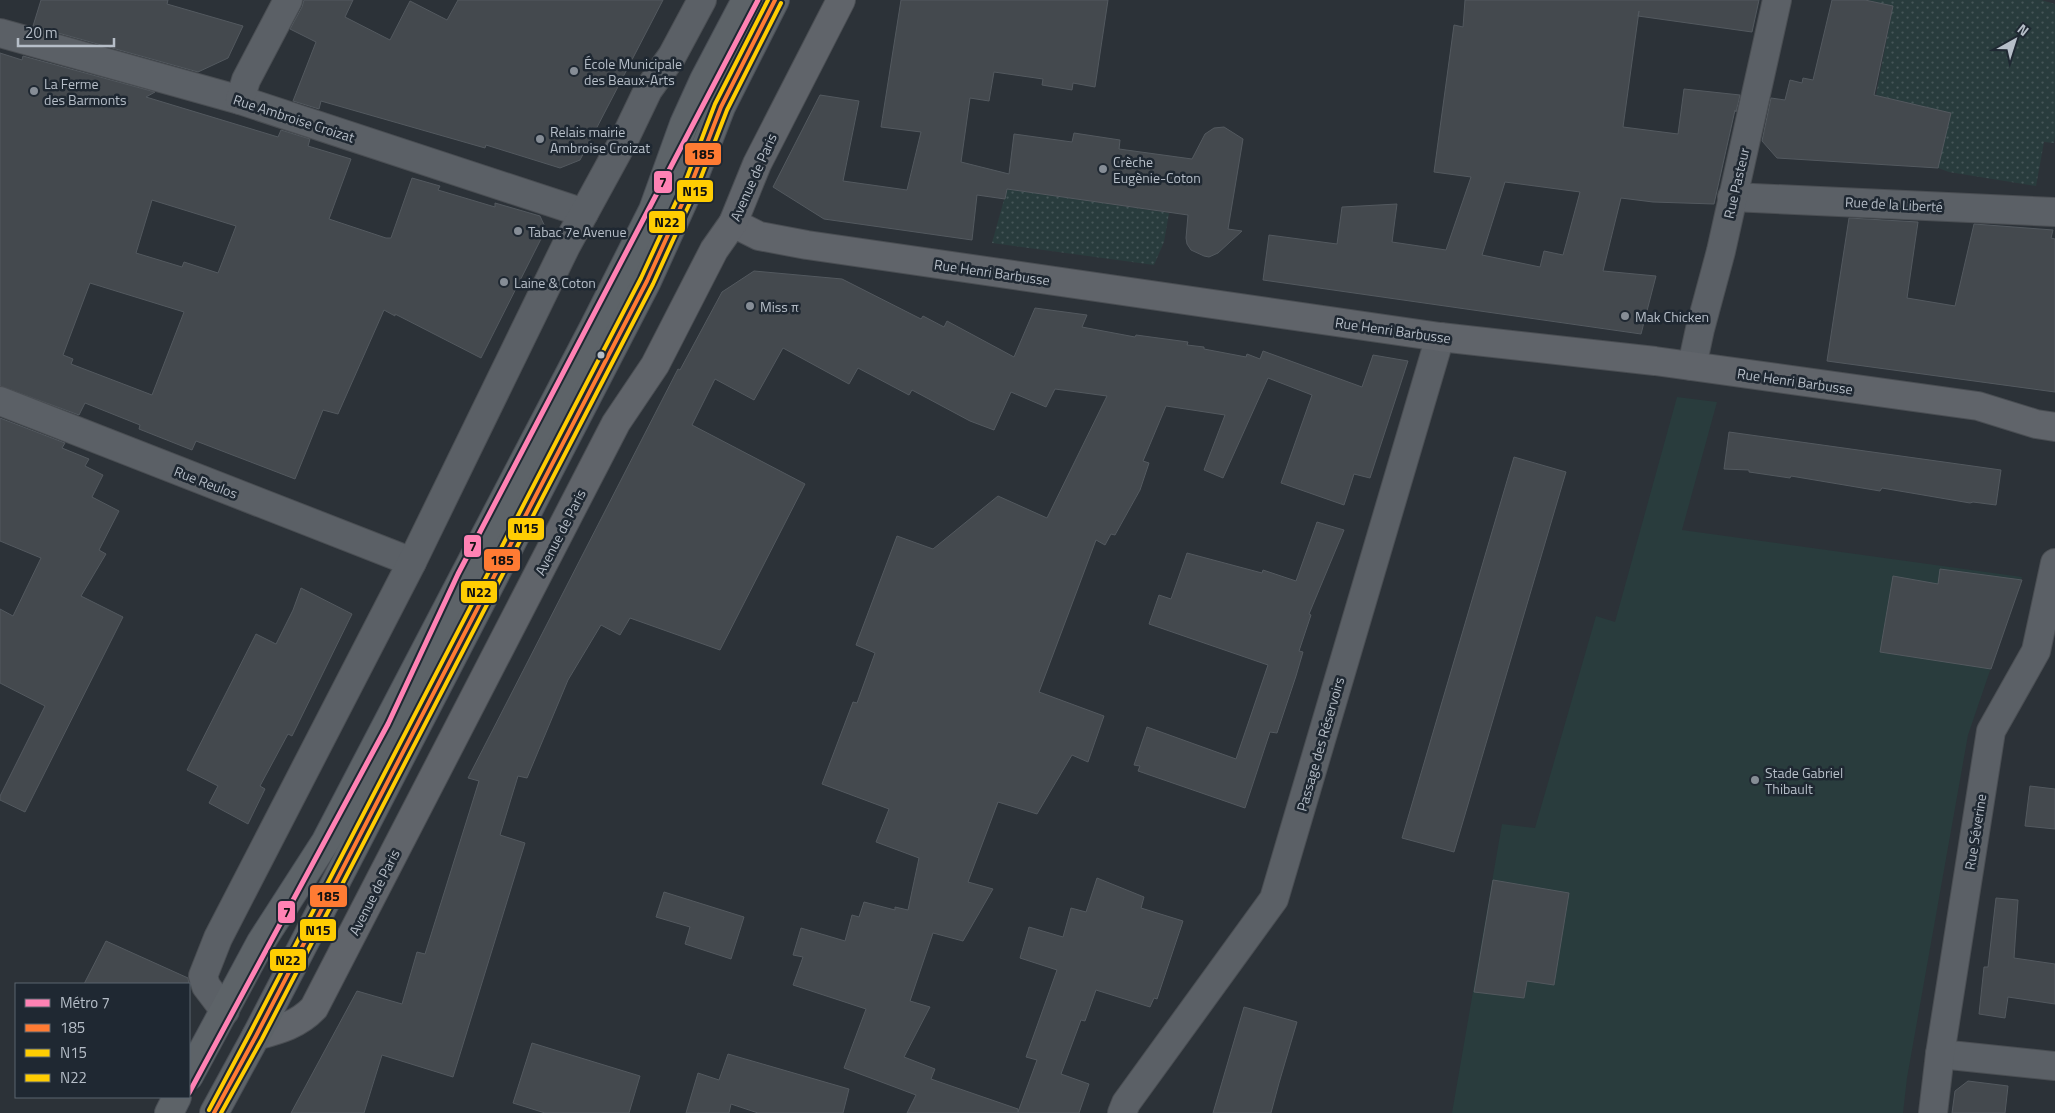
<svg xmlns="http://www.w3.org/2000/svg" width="2055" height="1113" viewBox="0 0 2055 1113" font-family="'Titillium Web',sans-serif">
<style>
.park{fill:url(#park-dots)}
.pitch{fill:#293c3d}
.building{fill:#44494e;stroke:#53595f;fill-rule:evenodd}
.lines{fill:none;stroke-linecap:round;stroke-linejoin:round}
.minor-casing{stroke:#4a4e53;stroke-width:30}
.secondary-casing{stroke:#4a4e53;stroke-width:30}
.primary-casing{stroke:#494e55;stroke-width:30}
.minor{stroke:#5b6066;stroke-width:28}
.secondary{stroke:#60646a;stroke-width:28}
.primary{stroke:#5d6368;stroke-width:28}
.bus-1-casing{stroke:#1f2832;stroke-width:8}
.bus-2-casing{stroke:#1f2832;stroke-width:8}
.bus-3-casing{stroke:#1f2832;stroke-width:8}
.bus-1{stroke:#ff7b33;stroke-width:4}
.bus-2{stroke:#ffcd02;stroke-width:4}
.bus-3{stroke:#ffcd02;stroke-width:4}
.metro-1-casing{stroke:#1f2832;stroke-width:9}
.metro-1{stroke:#ff82b4;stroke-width:5}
.poi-dot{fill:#868d96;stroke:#1f2832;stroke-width:2}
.bus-dot{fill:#b6bec8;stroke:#1f2832;stroke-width:2}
.labels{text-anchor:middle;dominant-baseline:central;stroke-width:5;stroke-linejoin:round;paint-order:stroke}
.poi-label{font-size:14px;fill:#b6bec8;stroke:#1f2832;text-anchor:start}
.street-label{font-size:14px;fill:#b6bec8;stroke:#1f2832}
.line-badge{stroke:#1f2832;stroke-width:2}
.pale-badge-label{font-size:14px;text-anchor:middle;font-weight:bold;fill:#111}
</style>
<defs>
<pattern id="park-dots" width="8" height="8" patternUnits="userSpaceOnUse" patternTransform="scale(1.25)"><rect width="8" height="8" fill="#293c3d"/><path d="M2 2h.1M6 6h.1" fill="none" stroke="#465658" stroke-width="1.8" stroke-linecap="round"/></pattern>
</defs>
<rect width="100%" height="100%" fill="#2c3238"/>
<g class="park">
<polygon points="1868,0 2041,0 2055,4 2055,136 2054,143 2044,142 2036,186 1949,172 1938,168 1951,113 1876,95 1893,7"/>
<polygon points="1007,189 1169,213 1164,242 1154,265 992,243"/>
</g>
<polygon class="pitch" points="1677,397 1717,402 1682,530 2022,577 1968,735 1907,1078 1903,1113 1452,1113 1502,824 1535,828 1596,616 1615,622"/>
<g class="building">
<polygon points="41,0 168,0 167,4 243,26 228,58 198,72 33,26"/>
<polygon points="304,0 353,0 345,17 390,40 410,1 447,20 458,0 663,0 580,160 560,168 486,145 485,148 321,101 319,109 293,101 316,42 290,29 302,7"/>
<polygon points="901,0 1108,0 1095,87 1073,83 1072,90 1042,85 1043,79 994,72 989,101 970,98 961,162 1009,174 1014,134 1072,142 1074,133 1120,140 1119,149 1192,159 1205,134 1214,128 1224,127 1243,139 1228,229 1242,231 1218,253 1209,257 1204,256 1191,250 1187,244 1186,238 1188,215 1007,189 1005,199 977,195 972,240 824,219 773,187 820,95 859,101 843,181 907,190 921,132 881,127"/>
<path d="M1465,0H1759L1752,32L1638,16L1639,11L1623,127L1678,134L1684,89L1740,95L1736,112L1735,110L1714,204L1653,202L1621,198L1603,271L1656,276L1641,334L1263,280L1269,235L1337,244L1342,207L1397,204L1392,242L1446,250L1471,177L1434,172L1454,25L1463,27ZM1505,182L1580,192L1563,255L1544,251L1540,267L1482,255Z"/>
<polygon points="1832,0 1865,0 1893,6 1874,95 1951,113 1938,168 1777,158 1762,141 1771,98 1785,100 1790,80 1802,83 1803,78 1813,80"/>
<path d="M0,53L22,60L23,56L155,92L146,97L278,137L281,130L310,139L308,146L351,159L329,219L386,238H391L412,178L440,186L438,190L495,207V203L540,216L546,229L481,358L395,314V316L384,310L338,414L323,410L295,479L196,441L192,450L139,429L140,425L85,403L79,415L0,386ZM152,200L236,226L218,273L184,262L182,267L136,253ZM90,283L184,312L152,395L71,364L73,359L63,355Z"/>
<polygon points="1849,218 1918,222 1907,298 1955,306 1974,224 2053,230 2051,238 2055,239 2055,392 1827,361"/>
<polygon points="754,271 842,279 921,319 923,316 944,327 947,321 1014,357 1035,308 1087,315 1082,327 1135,337 1136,335 1188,342 1187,345 1204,347 1204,349 1246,357 1247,354 1260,359 1263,351 1362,387 1373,355 1408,361 1370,478 1354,474 1344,505 1281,483 1312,395 1268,378 1223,478 1204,470 1225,415 1166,406 1143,461 1149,463 1140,490 1115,535 1111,534 1105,545 1096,540 1039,692 1104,716 1088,762 1072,755 1037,814 998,802 968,882 993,889 963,941 933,933 910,1001 930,1007 904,1057 935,1069 931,1079 1018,1109 1018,1112 1037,1060 1026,1057 1057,970 1020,958 1029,927 1063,937 1071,908 1086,912 1097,878 1144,897 1141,908 1183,921 1157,999 1154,998 1150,1007 1096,990 1085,1021 1081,1020 1061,1074 1089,1084 1079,1113 907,1113 916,1095 844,1068 866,1009 793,985 803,957 793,955 801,928 845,941 852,915 859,917 864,902 895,910 895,907 908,910 919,858 876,842 889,809 822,784 853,702 857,703 875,653 856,645 897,536 933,549 998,496 1047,518 1107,396 1055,389 1046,407 1011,392 994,430 970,421 912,390 909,395 858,368 849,384 783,348 754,400 715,379 692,425 805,484 720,650 630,618 620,635 601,625 568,680 527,778 518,776 500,835 525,843 453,1077 382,1055 364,1113 291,1113 357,991 402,1004 417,952 425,954 479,781 468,778 678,369 680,370 722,292"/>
<polygon points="0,418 65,443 62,448 89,459 85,466 103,475 92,497 119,511 99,550 106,554 81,596 123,617 25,812 0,800 0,796 45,706 0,683 0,609 13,616 41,558 0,541"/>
<polygon points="1729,432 2001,470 1996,505 1973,502 1970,503 1882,488 1880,491 1791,476 1790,478 1749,472 1749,470 1724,469"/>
<polygon points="1514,457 1566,472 1454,852 1402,838"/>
<polygon points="1317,522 1344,530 1309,614 1311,615 1299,651 1303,652 1296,676 1277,733 1270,732 1245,808 1138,771 1140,766 1134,765 1147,727 1236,759 1268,665 1149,624 1159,595 1171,599 1187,553 1262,573 1263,570 1296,581"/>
<polygon points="1940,569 2022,580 1991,669 1880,652 1893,576 1938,584"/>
<polygon points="301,588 352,614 292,736 288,734 260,786 265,789 248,824 209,803 218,786 187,770 256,634 276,644 293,610"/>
<polygon points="2030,786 2055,789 2055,829 2025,826"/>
<polygon points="1493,880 1569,893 1554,985 1527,981 1524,998 1474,992"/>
<polygon points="664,892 744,917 731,959 685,944 690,927 656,917"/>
<polygon points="1996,898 2018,900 2014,958 2055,964 2055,1004 2008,997 2005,1018 1979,1014 1984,967 1988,967"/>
<polygon points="106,941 188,978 189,984 84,984"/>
<polygon points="1244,1007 1297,1022 1279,1083 1271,1113 1213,1113"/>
<polygon points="532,1043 640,1076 629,1113 545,1113 513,1103"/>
<polygon points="728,1054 849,1089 843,1113 758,1113 731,1104 729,1113 686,1113 698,1073 719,1080"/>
<polygon points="1968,1081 2008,1086 2005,1113 1952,1113 1955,1091"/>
</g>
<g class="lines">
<g class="minor-casing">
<g id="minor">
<polyline points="0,33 240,100 584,213"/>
<polyline points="240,100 246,80 288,0"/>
<polyline points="1732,197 2055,212"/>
<polyline points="1692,366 1700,329 1721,251 1777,0"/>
<polyline points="0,401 412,562"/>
<polyline points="225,1011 206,986 203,976 218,938 412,562 566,246 625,138 648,90 672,56 702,0"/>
<polyline points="1940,1054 2055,1066"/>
<polyline points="1122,1113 1126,1103 1274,899 1440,337"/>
<polyline points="1933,1113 1940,1054 1991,731 2036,651 2055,563"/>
</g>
</g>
<g class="secondary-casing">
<g id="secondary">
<polyline points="733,223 759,236 807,245 1440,337 1655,361 1978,406 2036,424 2055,427"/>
<path d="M256,1036C278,1030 298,1025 314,1008L616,423L655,365L714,250L733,223L757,164L841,0"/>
</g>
</g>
<g class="primary-casing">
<g id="primary">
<polyline points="189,1076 261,942 326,841 594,327 653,210 684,124 704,80 746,0"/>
<polyline points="169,1113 177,1097"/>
<polyline points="214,1113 256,1036 647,281 692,182 721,107 775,0"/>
</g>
</g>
<use href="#minor" class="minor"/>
<use href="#secondary" class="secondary"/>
<use href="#primary" class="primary"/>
<g class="bus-1-casing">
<polyline id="bus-1" points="214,1113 256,1036 647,281 692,182 721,107 775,0"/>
</g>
<g class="bus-2-casing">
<polyline id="bus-2" points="221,1113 262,1039 653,284 698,185 727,110 781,3"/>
</g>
<g class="bus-3-casing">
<polyline id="bus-3" points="209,1110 250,1033 641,278 686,180 715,104 768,0"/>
</g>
<use href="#bus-1" class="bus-1"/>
<use href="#bus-2" class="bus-2"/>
<use href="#bus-3" class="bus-3"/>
<g class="metro-1-casing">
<polyline id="metro-1" points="189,1093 388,724 458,574 758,0"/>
</g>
<use href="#metro-1" class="metro-1"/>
</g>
<g class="poi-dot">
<circle cx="574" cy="71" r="5"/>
<circle cx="34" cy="91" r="5"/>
<circle cx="540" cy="139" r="5"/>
<circle cx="1103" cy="169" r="5"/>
<circle cx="518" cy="231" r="5"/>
<circle cx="504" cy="282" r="5"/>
<circle cx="750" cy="306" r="5"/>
<circle cx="1625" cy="316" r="5"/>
<circle cx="1755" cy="780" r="5"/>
</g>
<circle class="bus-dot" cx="601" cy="355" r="4.5"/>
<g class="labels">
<g class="poi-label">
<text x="584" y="63">École Municipale<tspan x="584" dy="16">des Beaux-Arts</tspan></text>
<text x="44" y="83">La Ferme<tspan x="44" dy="16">des Barmonts</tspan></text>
<text x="550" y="131">Relais mairie<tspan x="550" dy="16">Ambroise Croizat</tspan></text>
<text x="1113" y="161">Crèche<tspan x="1113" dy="16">Eugènie-Coton</tspan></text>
<text x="528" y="231">Tabac 7e Avenue</text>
<text x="514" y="282">Laine &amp; Coton</text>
<text x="760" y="306">Miss π</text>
<text x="1635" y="316">Mak Chicken</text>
<text x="1765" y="772">Stade Gabriel<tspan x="1765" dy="16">Thibault</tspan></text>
</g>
<g class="street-label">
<text transform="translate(294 118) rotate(18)">Rue Ambroise Croizat</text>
<text transform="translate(753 177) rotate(-66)">Avenue de Paris</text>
<text transform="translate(1736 183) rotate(-77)">Rue Pasteur</text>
<text transform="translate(1894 204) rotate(3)">Rue de la Liberté</text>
<text transform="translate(992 272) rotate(8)">Rue Henri Barbusse</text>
<text transform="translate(1393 330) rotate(8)">Rue Henri Barbusse</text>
<text transform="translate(1795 381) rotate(8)">Rue Henri Barbusse</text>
<text transform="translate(206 482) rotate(21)">Rue Reulos</text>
<text transform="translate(560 532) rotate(-63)">Avenue de Paris</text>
<text transform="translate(1320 744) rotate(-74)">Passage des Réservoirs</text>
<text transform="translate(1975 832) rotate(-81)">Rue Séverine</text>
<text transform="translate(374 892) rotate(-63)">Avenue de Paris</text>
</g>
</g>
<g class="line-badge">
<rect x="684" y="142" width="38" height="24" rx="5" fill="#ff7b33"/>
<rect x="653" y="170" width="20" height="24" rx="5" fill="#ff82b4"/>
<rect x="676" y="179" width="38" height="24" rx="5" fill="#ffcd02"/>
<rect x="648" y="210" width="38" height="24" rx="5" fill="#ffcd02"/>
<rect x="507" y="517" width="38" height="24" rx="5" fill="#ffcd02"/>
<rect x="463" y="534" width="19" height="24" rx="5" fill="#ff82b4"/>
<rect x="483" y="548" width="38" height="24" rx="5" fill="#ff7b33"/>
<rect x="460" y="580" width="38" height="24" rx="5" fill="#ffcd02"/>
<rect x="309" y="884" width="39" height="24" rx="5" fill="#ff7b33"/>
<rect x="277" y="900" width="19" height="24" rx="5" fill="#ff82b4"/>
<rect x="299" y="918" width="38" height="24" rx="5" fill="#ffcd02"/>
<rect x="269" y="948" width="38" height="24" rx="5" fill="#ffcd02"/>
</g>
<g class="pale-badge-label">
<text x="703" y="159">185</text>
<text x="663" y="187">7</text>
<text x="695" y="196">N15</text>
<text x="667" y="227">N22</text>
<text x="526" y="533">N15</text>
<text x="473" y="551">7</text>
<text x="502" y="565">185</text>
<text x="479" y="597">N22</text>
<text x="328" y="901">185</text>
<text x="287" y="917">7</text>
<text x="318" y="935">N15</text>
<text x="288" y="965">N22</text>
</g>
<rect x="15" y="983" width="175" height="115" fill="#1f2832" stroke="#5b646e"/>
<rect x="25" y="999" width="25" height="8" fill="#ff82b4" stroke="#5b646e"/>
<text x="60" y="1008" font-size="15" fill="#b6bec8">Métro 7</text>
<rect x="25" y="1024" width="25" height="8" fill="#ff7b33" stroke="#5b646e"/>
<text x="60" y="1033" font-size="15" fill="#b6bec8">185</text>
<rect x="25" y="1049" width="25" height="8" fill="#ffcd02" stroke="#5b646e"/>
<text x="60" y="1058" font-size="15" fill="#b6bec8">N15</text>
<rect x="25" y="1074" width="25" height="8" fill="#ffcd02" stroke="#5b646e"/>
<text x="60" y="1083" font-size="15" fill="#b6bec8">N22</text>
<g transform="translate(2015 40) rotate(39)" stroke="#1f2832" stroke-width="4" paint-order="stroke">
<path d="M0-4L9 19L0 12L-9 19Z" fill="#b6bec8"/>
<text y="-8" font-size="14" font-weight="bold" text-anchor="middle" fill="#b6bec8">N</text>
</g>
<path d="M18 38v8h96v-8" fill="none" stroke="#b6bec8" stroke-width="2.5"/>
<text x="25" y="38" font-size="15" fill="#b6bec8" stroke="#1f2832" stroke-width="4" paint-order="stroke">20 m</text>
</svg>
